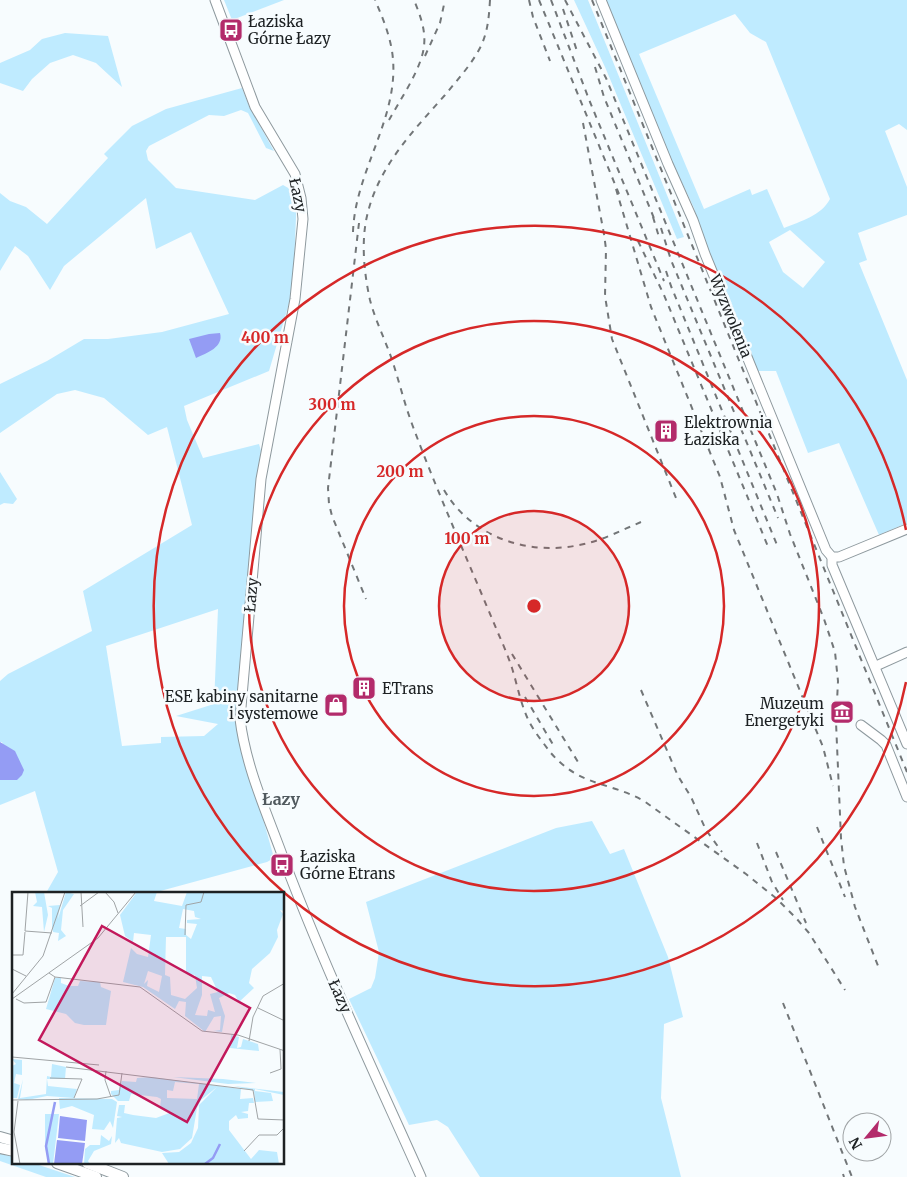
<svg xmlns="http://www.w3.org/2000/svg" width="907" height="1177" viewBox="0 0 907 1177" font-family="Merriweather,serif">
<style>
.green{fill:#bfebff;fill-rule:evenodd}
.water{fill:#949cf4}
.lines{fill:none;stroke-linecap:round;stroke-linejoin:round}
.minor-casing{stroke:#8e999e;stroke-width:11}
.major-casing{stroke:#8e999e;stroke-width:12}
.minor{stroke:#fff;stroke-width:9}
.major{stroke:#fff;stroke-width:10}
.rail{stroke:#727678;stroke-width:2;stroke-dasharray:6 6;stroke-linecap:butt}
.ring{fill:none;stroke:#d62828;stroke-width:2.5}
.labels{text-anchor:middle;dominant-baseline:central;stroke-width:5;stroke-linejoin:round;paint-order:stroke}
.poi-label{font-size:15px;fill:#1d2123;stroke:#f7fcfe;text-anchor:start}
.street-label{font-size:15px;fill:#1d2123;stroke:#f7fcfe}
.neighbourhood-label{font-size:16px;font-weight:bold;fill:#50595e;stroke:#f7fcfe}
.inset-river{fill:none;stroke:#949cf4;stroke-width:2.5}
.inset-road{fill:none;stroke:#a0a4a6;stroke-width:1}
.view{fill:#c2185b;fill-opacity:0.15;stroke:#c2185b;stroke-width:2.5}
.inset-edge{fill:none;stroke:#1d2123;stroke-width:2.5}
.centre{fill:#d62828;stroke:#f7fcfe;stroke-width:2.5}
.ring-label{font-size:15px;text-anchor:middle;font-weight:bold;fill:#d62828;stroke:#f7fcfe;stroke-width:5;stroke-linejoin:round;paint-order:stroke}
</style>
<rect width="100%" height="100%" fill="#f7fcfe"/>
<g class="green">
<polygon points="224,0 284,0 232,20"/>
<polygon points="574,0 588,0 684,237 677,239 605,67"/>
<path d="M604,0H907V130L899,124L885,131L907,187V215L858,233L867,260L859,263L907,380V523L879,535L839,443L808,453L776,371H756L707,253L694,208L665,147ZM735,14L750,33L766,42L830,199C821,216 801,221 784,228L767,189L752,195L750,189L704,209L639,54ZM790,230L825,262L803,288L783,272L769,242Z"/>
<polygon points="65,33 108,36 122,87 96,63 73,55 50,63 32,79 23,91 0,83 0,63 30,50 42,39"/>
<path d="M242,88L249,106L274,151L266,148L248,113L241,110L224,116L209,115L149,146L146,151L148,160L176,188L255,200L283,185L297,193L293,290L269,371L184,406L187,420L203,458L259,444L261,451L247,586L237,726L274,858L267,862L153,893H46L58,872L35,791L0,805V780H17L2,742H0V681L8,674L92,631L83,591L192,525L167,427L148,435L104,398L75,390L57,394L0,433V384L47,361L84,339H108L162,332L229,314L191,232L156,249L146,198L64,266L50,290L28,256L15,246L0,271V193L10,201L26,207L47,224L108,158L104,154L132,126L166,109ZM218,609L214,704L176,716L218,724L204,736L161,737V743L122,746L106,646Z"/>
<polygon points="0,472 17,499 13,504 4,503 0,505"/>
<polygon points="592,821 610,854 624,849 668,957 683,1017 664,1024 661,1098 681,1177 480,1177 448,1127 437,1120 409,1125 349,999 371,988 375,978 379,952 366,902 556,828"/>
<polygon points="0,1154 14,1157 14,1163 33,1163 75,1177 46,1177 0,1161"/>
</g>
<g class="water">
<path d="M220,333C224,347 207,353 196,358L189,339L209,334Z"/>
<polygon points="0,742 15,751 24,770 22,775 17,780 0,780"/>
</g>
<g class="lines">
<g class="minor-casing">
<g id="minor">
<path d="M215,0L255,107L295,174L301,198L303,219L295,299L261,479L240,719C246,768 267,813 284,860C325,968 374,1072 421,1177"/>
<polyline points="601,0 668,164 693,220 705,254 826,550 832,557 839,557 907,529"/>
<polyline points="832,557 832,565 907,744"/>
<polyline points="876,666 907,652"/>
<polyline points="861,725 881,740 886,745 907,797"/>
</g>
</g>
<g class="major-casing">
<g id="major">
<polyline points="0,1137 14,1141"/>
<polyline points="0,1148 14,1151"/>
<polyline points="57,1163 96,1177"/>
<polyline points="87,1163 123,1177"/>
</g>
</g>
<use href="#minor" class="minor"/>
<use href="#major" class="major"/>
<g class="rail">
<path d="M490,0C489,16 488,31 481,46C472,64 458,79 445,95C413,131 378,167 367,216C361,242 364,273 370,300C376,323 387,343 394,366C400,385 405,405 412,424C438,494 469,563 498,633C503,644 508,656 512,668C517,684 520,701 527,717C532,729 542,741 550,752C580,787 608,781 644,801L746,874L777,899L796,918L809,933L845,990"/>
<polyline points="529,0 533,17 550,61"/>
<polyline points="539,0 619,194"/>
<polyline points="551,0 590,102 664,281"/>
<polyline points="565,0 606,78 777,494 790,534 824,619 835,652 838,681 836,722 841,838 844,866 855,907 880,971"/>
<polyline points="592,0 907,772"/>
<polyline points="563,9 578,54"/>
<polyline points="425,56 440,23 445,0"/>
<polyline points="595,67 604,97 656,223"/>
<path d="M389,120C400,100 422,68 424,46C426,30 420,15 414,0"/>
<polyline points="583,123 604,234 606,249 605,296 612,339 678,503"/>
<polyline points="616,189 651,307 720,477 734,530 823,747 833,786"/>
<polyline points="653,217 659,237"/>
<polyline points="359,223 328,488 329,504 332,516 366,599"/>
<polyline points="661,228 671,260 778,518"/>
<path d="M353,232C355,169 402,115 392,51C389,33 382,16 375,0"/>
<polyline points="638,241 664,295 769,549"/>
<polyline points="666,271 671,286 777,545"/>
<path d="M444,490C472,538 530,557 584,544C603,540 622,530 641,522"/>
<polyline points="512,654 578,762"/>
<polyline points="641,690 678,776 691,797 706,830 722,852"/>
<polyline points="525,697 555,748"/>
<polyline points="817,827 845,897"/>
<polyline points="757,843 772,882 783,900"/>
<polyline points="776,852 806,923"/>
<polyline points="783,1003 852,1177"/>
<polyline points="843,1174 844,1177"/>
</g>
</g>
<circle cx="534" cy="606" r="95" fill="#d62828" fill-opacity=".12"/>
<g class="ring">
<circle cx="534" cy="606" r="95"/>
<circle cx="534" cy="606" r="190"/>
<circle cx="534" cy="606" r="285"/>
<path d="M906 682A380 380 0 1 1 906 530"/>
</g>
<defs>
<g id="bus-square" transform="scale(1.25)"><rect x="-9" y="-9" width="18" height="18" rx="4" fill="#b32b6b" stroke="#f7fcfe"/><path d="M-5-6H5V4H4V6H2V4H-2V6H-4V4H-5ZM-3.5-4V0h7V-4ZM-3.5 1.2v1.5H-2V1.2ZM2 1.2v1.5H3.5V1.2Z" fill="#fff"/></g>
<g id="building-square" transform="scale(1.25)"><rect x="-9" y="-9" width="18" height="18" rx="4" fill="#b32b6b" stroke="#f7fcfe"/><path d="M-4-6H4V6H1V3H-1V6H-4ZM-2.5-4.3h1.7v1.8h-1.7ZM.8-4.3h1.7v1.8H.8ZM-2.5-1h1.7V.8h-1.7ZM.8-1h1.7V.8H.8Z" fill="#fff"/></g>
<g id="shop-square" transform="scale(1.25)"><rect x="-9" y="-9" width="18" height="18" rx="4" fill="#b32b6b" stroke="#f7fcfe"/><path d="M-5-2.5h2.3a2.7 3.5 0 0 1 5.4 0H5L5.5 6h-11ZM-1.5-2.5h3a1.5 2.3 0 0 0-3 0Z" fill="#fff"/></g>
<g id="museum-square" transform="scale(1.25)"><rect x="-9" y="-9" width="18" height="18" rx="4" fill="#b32b6b" stroke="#f7fcfe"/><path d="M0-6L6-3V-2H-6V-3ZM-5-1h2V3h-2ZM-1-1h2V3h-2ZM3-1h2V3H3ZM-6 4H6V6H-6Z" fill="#fff"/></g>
</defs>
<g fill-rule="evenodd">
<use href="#bus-square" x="231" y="30"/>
<use href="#building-square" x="666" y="431"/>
<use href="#building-square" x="364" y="688"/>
<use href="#shop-square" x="336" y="705"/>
<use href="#museum-square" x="842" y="712"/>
<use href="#bus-square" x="282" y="865"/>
</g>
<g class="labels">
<g class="poi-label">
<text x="248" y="21">Łaziska<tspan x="248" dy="17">Górne Łazy</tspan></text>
<text x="684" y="422">Elektrownia<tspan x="684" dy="17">Łaziska</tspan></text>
<text x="382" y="688">ETrans</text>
<text x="318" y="696" text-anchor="end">ESE kabiny sanitarne<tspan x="318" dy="17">i systemowe</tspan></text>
<text x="824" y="703" text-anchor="end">Muzeum<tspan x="824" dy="17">Energetyki</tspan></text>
<text x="300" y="856">Łaziska<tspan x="300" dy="17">Górne Etrans</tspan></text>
</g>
<g class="street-label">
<text transform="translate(298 195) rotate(78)">Łazy</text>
<text transform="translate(731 316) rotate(68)">Wyzwolenia</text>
<text transform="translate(251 595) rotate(-85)">Łazy</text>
<text transform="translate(340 996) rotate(66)">Łazy</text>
</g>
<g class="neighbourhood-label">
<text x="281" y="799">Łazy</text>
</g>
</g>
<g transform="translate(12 892)">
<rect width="272" height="272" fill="#f7fcfe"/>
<path d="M23,0H32L36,23L32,40L30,15L21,14L25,10ZM54,0L62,2L51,18L49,38L54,44L46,49L47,41L41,40L40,35V16L36,14L48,13L46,27ZM125,0H145L142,9L170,14L175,0H272V19L268,18L271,22L265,38L266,45L258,61L240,77L237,91L242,96L227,110L223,103L217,101L207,106L213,124L210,140L201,139L208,138L209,124L202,125L193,140L173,124L174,110L167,109L163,117L131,95L111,90L119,56L125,62L136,65L139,43L122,41L121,50L113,44L108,23ZM171,17L182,19L183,25L189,27L175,28V31L185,32L179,47L174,43V37L167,36ZM154,45H174V82L183,83L185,96L173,107L159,103L158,85L153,83ZM136,79L150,84L147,100L135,94L136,88L132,92ZM190,84L199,85L206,100L198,102L203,120L196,118L195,124L183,123L190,103ZM43,86H49V91L57,94H66L68,89L88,90L89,95L99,99L94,133H72L63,131L54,122L34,117ZM219,143L227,145L225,156L229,155L231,147L246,152L247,159L218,156ZM0,167L10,168V183L4,182L2,191L8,193L5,206H0V174L4,172ZM40,172L54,175L53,187H35L36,194L65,197L62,206L35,204L15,208L6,207L11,187L8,206L34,202L35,184L39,185ZM139,185L229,197L228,207L241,206L242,211H237L236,219L229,220L236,222V226L226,227L224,223L217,229V238L239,267L247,258L265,260L267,272H157L150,261L167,260L179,251L186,236L187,213L205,195L189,208L185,216L180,246L168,257L150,260L109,251L107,246L103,251L105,226L110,225L105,224L107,213H113L112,221L121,223L144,226L160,220L148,216L149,207L145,205L119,202L117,209H106L99,202V199L107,198L110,189L124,190L125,186ZM163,190L187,192L185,207L155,206V198L161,199ZM161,185L211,187L244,191L216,192ZM222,194L272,200V203L243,197V199L259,201L261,209L243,210L242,199ZM47,206L100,207L105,210L101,236L98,229L92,238L80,237L82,223L60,214L48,217ZM33,222H47L41,272H37L33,255ZM89,243L97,249L100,244L99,252L82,259L76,269L78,272H72L73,257L78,253H88Z" fill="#bfebff" fill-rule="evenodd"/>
<path d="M48,224L75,228L73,249L46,246ZM45,248L73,251L70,272H42Z" fill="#949cf4"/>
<path class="inset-river" d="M37,272L34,254L43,210M193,272L201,266L208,252"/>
<path class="inset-road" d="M16,0L13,39L40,41M69,0L71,35M93,0L102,10L106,21M68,14L87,0M173,43L174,13L189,10L192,0M0,63H11L13,40M0,77L14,84M37,81L43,85L128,95L190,139L226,143L273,159M0,102L31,64L53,0M0,107L86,46L124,0M4,107L12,111L34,110L43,85M246,116L273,129M237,149L241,125L251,104L273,91M0,165L87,173M54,175L241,198L246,227L273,228M94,179L93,188L99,205M258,181L269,177L268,157M38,186L70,187L62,206M0,208L85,207L107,203L110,181M6,209L2,240L8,272M232,259L247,243H265L273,235"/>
<path class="view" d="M90,34L238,116L175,230L27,148Z"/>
<rect width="272" height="272" class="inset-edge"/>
</g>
<circle cx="534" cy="606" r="8" class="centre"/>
<g class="ring-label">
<text x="265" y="343">400 m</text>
<text x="332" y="410">300 m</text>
<text x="400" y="477">200 m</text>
<text x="467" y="544">100 m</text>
</g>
<g transform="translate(867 1137) rotate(241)"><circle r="24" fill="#f7fcfe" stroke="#a0a4a6"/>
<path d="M0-4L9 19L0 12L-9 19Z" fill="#b32b6b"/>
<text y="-8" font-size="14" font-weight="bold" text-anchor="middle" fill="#1d2123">N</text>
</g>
</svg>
